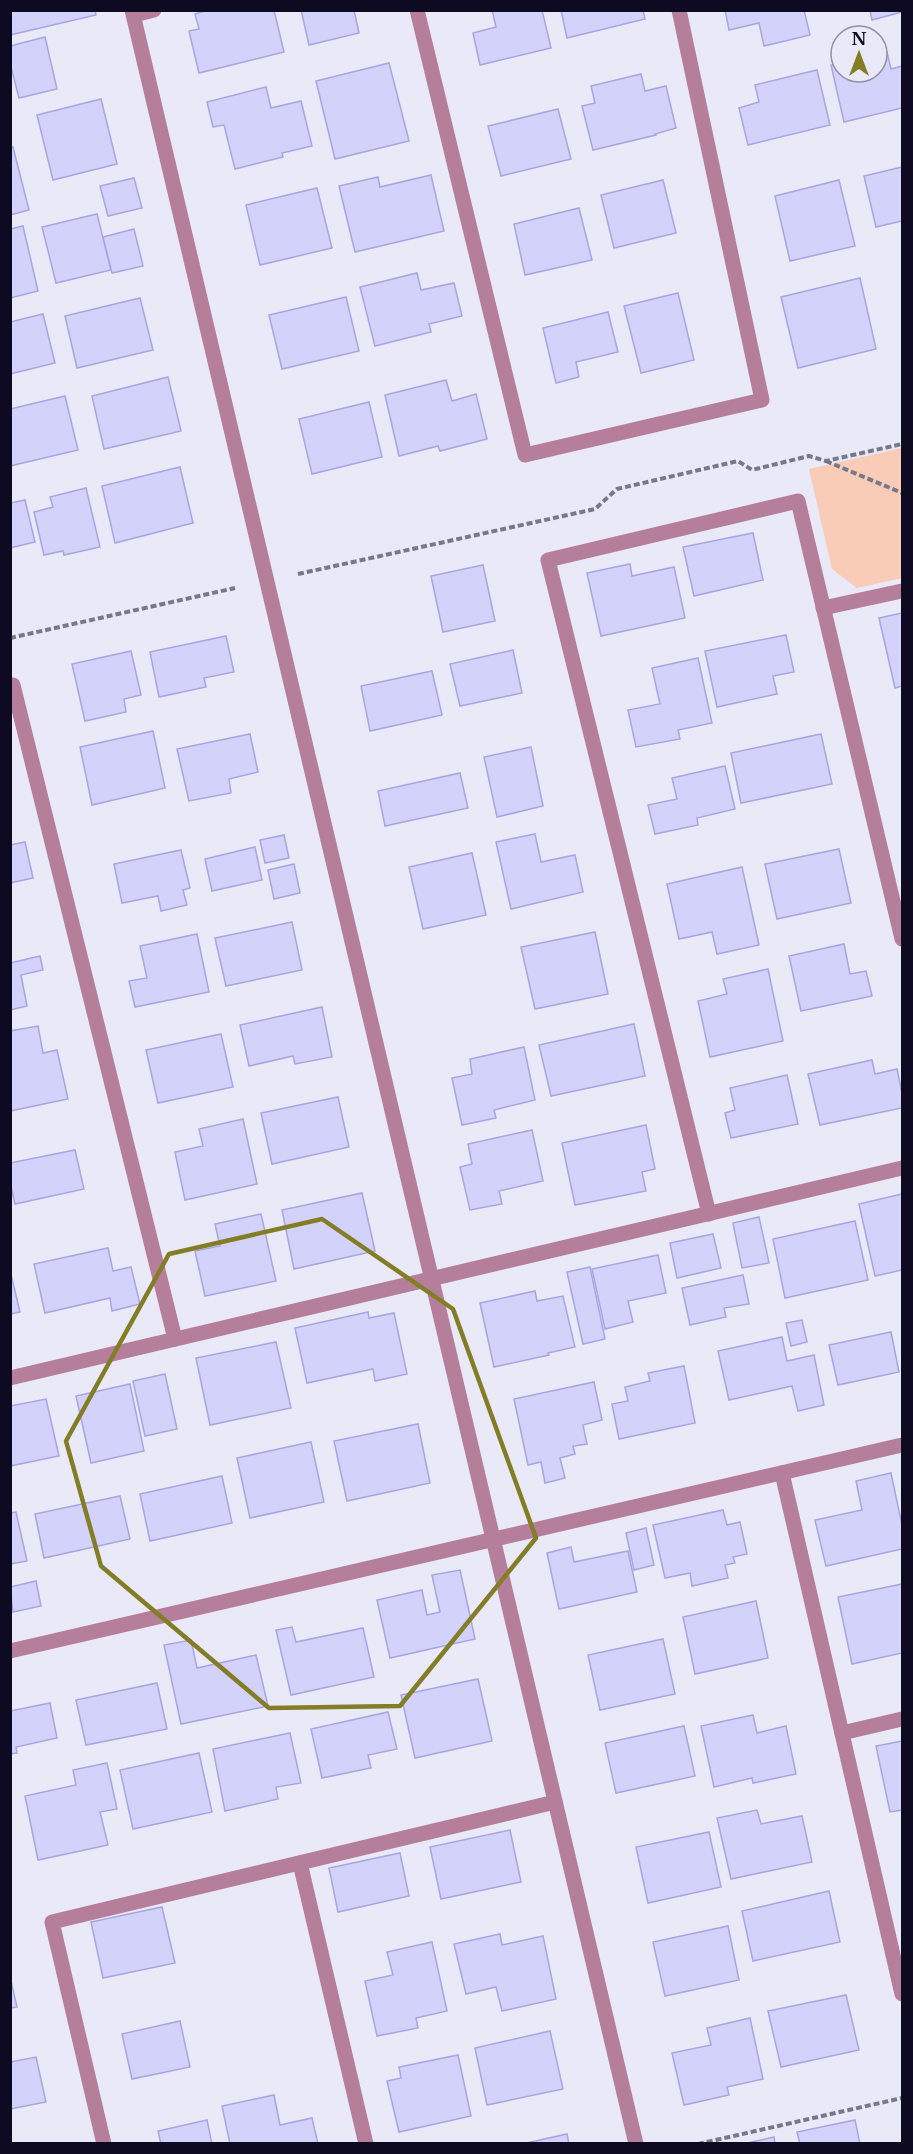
<svg xmlns="http://www.w3.org/2000/svg" width="913" height="2154" viewBox="0 0 913 2154" font-family="'Libre Baskerville',serif">
<style>
.green{fill:#f8ccb7}
.building{fill:#d3d2fa;stroke:#a8a5e4;stroke-width:1.5}
.lines{fill:none;stroke-linecap:round;stroke-linejoin:round}
.path{stroke:#79788a;stroke-width:4;stroke-dasharray:6 3;stroke-linecap:butt}
.minor{stroke:#b57f9b;stroke-width:15}
.marked{fill:none;stroke:#837e26;stroke-width:4.5;stroke-linejoin:round}
</style>
<rect width="100%" height="100%" fill="#e9e9f7"/>
<polygon class="green" points="902,448 902,578 857,588 832,569 809,469"/>
<g class="building">
<polygon points="10,10 95,10 96,15 10,35"/>
<polygon points="208,10 274,10 284,52 199,73 189,31 199,29 195,14"/>
<polygon points="301,10 354,10 359,33 309,45"/>
<polygon points="492,10 542,10 551,48 480,65 473,33 496,27"/>
<polygon points="561,10 643,10 645,19 567,38"/>
<polygon points="725,10 804,10 810,35 764,46 759,23 729,30"/>
<polygon points="870,10 902,10 902,12 872,20"/>
<polygon points="45,37 57,89 19,98 10,63 10,46"/>
<polygon points="887,52 891,69 902,66 902,108 844,122 831,65 841,63 841,72 877,72 877,55"/>
<polygon points="389,63 409,141 335,159 316,81"/>
<polygon points="817,70 830,125 748,145 739,108 759,102 755,85"/>
<polygon points="641,74 645,91 666,86 676,128 655,134 656,135 593,150 582,106 595,103 591,86"/>
<polygon points="266,87 271,108 301,101 312,146 282,153 283,157 235,169 224,125 213,127 207,102"/>
<polygon points="101,99 117,164 53,180 37,115"/>
<polygon points="558,109 571,159 501,176 488,126"/>
<polygon points="10,147 13,147 29,210 10,215"/>
<polygon points="902,167 902,221 876,227 864,176"/>
<polygon points="431,175 444,231 355,252 339,186 378,177 380,187"/>
<polygon points="134,178 142,208 108,216 100,186"/>
<polygon points="663,180 676,233 614,248 601,195"/>
<polygon points="839,180 855,246 790,261 775,196"/>
<polygon points="317,188 332,248 260,265 246,205"/>
<polygon points="579,208 592,260 525,275 514,224"/>
<polygon points="97,214 111,270 56,283 42,227"/>
<polygon points="23,226 38,291 10,298 10,229"/>
<polygon points="134,229 143,266 112,273 103,237"/>
<polygon points="417,273 421,290 454,283 462,316 429,324 431,332 375,346 360,287"/>
<polygon points="860,278 876,349 798,368 781,297"/>
<polygon points="678,293 694,360 641,373 624,306"/>
<polygon points="346,297 359,351 282,369 269,315"/>
<polygon points="140,298 153,350 77,368 65,316"/>
<polygon points="608,312 618,352 576,362 579,377 556,383 543,328"/>
<polygon points="43,314 55,363 10,374 10,322"/>
<polygon points="168,377 181,431 104,449 92,396"/>
<polygon points="446,380 452,401 476,394 487,439 440,451 438,446 399,456 385,395"/>
<polygon points="65,396 78,450 10,466 10,409"/>
<polygon points="369,402 382,457 312,474 299,419"/>
<polygon points="180,467 193,523 115,543 102,486"/>
<polygon points="86,488 100,547 64,555 63,551 44,555 34,512 53,507 50,497"/>
<polygon points="25,500 35,542 10,548 10,503"/>
<polygon points="753,533 763,580 694,596 683,547"/>
<polygon points="630,564 632,576 674,567 685,618 601,636 587,573"/>
<polygon points="483,565 495,621 443,632 431,576"/>
<polygon points="902,613 902,686 895,688 879,618"/>
<polygon points="786,635 794,672 773,676 777,694 717,707 705,651"/>
<polygon points="226,636 234,672 204,678 206,687 159,697 150,652"/>
<polygon points="513,650 522,693 460,706 450,664"/>
<polygon points="131,651 141,695 124,699 126,712 85,721 72,664"/>
<polygon points="698,658 712,723 678,730 680,739 636,747 628,710 660,704 652,668"/>
<polygon points="432,671 442,715 370,731 361,686"/>
<polygon points="153,731 165,788 92,805 80,747"/>
<polygon points="250,734 258,772 229,779 231,793 189,801 177,749"/>
<polygon points="821,734 832,784 741,803 731,753"/>
<polygon points="531,747 543,806 497,817 484,757"/>
<polygon points="725,766 735,809 697,818 698,825 655,834 648,805 677,799 672,778"/>
<polygon points="460,773 468,808 385,826 378,791"/>
<polygon points="535,834 541,862 575,855 583,892 511,909 496,842"/>
<polygon points="284,835 289,858 265,863 260,840"/>
<polygon points="25,842 33,878 10,883 10,845"/>
<polygon points="255,847 262,880 212,891 205,859"/>
<polygon points="839,849 851,903 777,919 765,864"/>
<polygon points="181,850 190,888 183,890 187,905 161,911 158,896 122,903 114,864"/>
<polygon points="472,853 486,915 423,929 409,867"/>
<polygon points="294,864 300,893 274,899 268,870"/>
<polygon points="742,867 759,945 717,954 712,932 679,939 667,884"/>
<polygon points="292,922 302,970 226,986 215,938"/>
<polygon points="595,932 608,994 535,1009 521,947"/>
<polygon points="197,934 209,992 135,1007 129,981 147,978 140,946"/>
<polygon points="844,944 850,974 866,971 872,996 801,1011 789,956"/>
<polygon points="40,956 43,970 21,975 27,1006 10,1010 10,963"/>
<polygon points="768,969 783,1041 710,1057 698,1001 727,994 723,979"/>
<polygon points="322,1007 332,1057 295,1064 293,1056 249,1066 240,1025"/>
<polygon points="634,1024 645,1076 551,1096 539,1045"/>
<polygon points="38,1026 43,1053 57,1050 68,1099 10,1111 10,1031"/>
<polygon points="221,1034 233,1087 158,1103 146,1050"/>
<polygon points="524,1047 535,1100 494,1110 496,1118 462,1125 452,1078 472,1074 470,1059"/>
<polygon points="872,1060 875,1074 897,1069 902,1093 902,1108 820,1125 808,1074"/>
<polygon points="787,1075 798,1124 731,1138 725,1113 735,1110 730,1088"/>
<polygon points="338,1097 349,1147 272,1164 261,1113"/>
<polygon points="243,1119 257,1184 185,1200 175,1152 203,1146 199,1129"/>
<polygon points="646,1125 655,1169 642,1172 646,1191 575,1205 562,1143"/>
<polygon points="532,1130 543,1181 499,1191 502,1204 470,1210 460,1167 472,1164 468,1144"/>
<polygon points="75,1150 84,1189 15,1204 10,1182 10,1163"/>
<polygon points="362,1193 375,1251 294,1269 282,1210"/>
<polygon points="902,1194 902,1270 875,1276 859,1204"/>
<polygon points="261,1214 276,1281 205,1296 195,1251 220,1246 215,1224"/>
<polygon points="759,1217 769,1263 742,1268 733,1223"/>
<polygon points="855,1221 868,1280 785,1298 773,1239"/>
<polygon points="713,1234 721,1268 677,1278 670,1243"/>
<polygon points="108,1248 113,1271 131,1267 140,1304 112,1311 110,1298 45,1313 34,1264"/>
<polygon points="658,1255 666,1293 628,1301 633,1322 605,1329 592,1269"/>
<polygon points="590,1267 605,1339 583,1344 567,1272"/>
<polygon points="10,1270 20,1312 10,1314"/>
<polygon points="743,1275 749,1304 724,1308 726,1317 690,1325 682,1288"/>
<polygon points="535,1291 537,1301 563,1296 575,1347 548,1353 549,1355 494,1367 480,1303"/>
<polygon points="368,1312 369,1318 394,1313 407,1374 375,1381 373,1369 307,1383 295,1328"/>
<polygon points="802,1320 807,1342 791,1346 786,1323"/>
<polygon points="891,1332 899,1372 838,1385 829,1345"/>
<polygon points="782,1337 787,1361 814,1355 824,1405 798,1411 792,1386 729,1400 718,1351"/>
<polygon points="276,1342 291,1408 210,1425 196,1358"/>
<polygon points="684,1366 695,1423 619,1439 612,1404 628,1401 625,1387 650,1381 648,1373"/>
<polygon points="165,1374 177,1429 145,1436 133,1381"/>
<polygon points="594,1382 602,1420 583,1425 587,1444 573,1446 575,1454 560,1458 565,1478 545,1483 541,1462 528,1465 514,1399"/>
<polygon points="130,1384 144,1451 91,1463 76,1396"/>
<polygon points="46,1399 59,1456 10,1466 10,1406"/>
<polygon points="418,1424 430,1483 347,1501 334,1441"/>
<polygon points="311,1442 324,1502 250,1518 237,1458"/>
<polygon points="891,1473 902,1525 902,1549 826,1566 815,1520 862,1510 856,1481"/>
<polygon points="222,1476 232,1523 150,1541 140,1494"/>
<polygon points="120,1496 130,1539 44,1558 35,1514"/>
<polygon points="723,1510 727,1525 740,1522 747,1554 733,1557 735,1563 725,1565 728,1578 692,1586 690,1573 665,1578 653,1525"/>
<polygon points="16,1512 27,1561 10,1564 10,1513"/>
<polygon points="646,1528 654,1565 634,1570 626,1533"/>
<polygon points="571,1547 574,1562 628,1551 637,1592 559,1609 547,1553"/>
<polygon points="460,1570 475,1639 390,1658 377,1600 422,1590 427,1615 440,1612 432,1575"/>
<polygon points="36,1581 41,1606 13,1612 10,1587"/>
<polygon points="902,1584 902,1653 852,1664 838,1597"/>
<polygon points="756,1601 768,1658 695,1674 683,1617"/>
<polygon points="292,1627 296,1642 363,1628 374,1677 291,1695 276,1630"/>
<polygon points="663,1639 675,1694 600,1710 588,1655"/>
<polygon points="191,1640 197,1668 256,1655 268,1706 181,1724 164,1645"/>
<polygon points="478,1679 492,1741 415,1758 401,1695"/>
<polygon points="157,1683 167,1729 86,1745 76,1700"/>
<polygon points="50,1703 57,1738 16,1747 17,1753 10,1754 10,1711"/>
<polygon points="388,1712 397,1749 368,1755 371,1768 322,1778 311,1729"/>
<polygon points="753,1715 757,1733 786,1726 796,1774 753,1783 752,1778 714,1787 701,1726"/>
<polygon points="684,1726 695,1776 616,1793 605,1743"/>
<polygon points="290,1733 301,1783 276,1787 278,1799 225,1811 213,1749"/>
<polygon points="902,1741 902,1810 890,1812 876,1746"/>
<polygon points="199,1753 212,1812 133,1829 120,1770"/>
<polygon points="107,1763 117,1809 100,1812 108,1845 38,1860 25,1796 76,1785 73,1770"/>
<polygon points="757,1810 761,1824 802,1816 812,1862 731,1879 717,1818"/>
<polygon points="510,1830 521,1882 441,1899 430,1847"/>
<polygon points="709,1832 721,1887 648,1903 636,1847"/>
<polygon points="400,1853 409,1896 338,1912 329,1868"/>
<polygon points="829,1891 840,1942 753,1961 742,1911"/>
<polygon points="162,1907 175,1963 103,1978 91,1922"/>
<polygon points="728,1926 739,1980 665,1996 653,1942"/>
<polygon points="500,1934 502,1945 543,1936 556,1999 502,2011 496,1987 466,1994 454,1944"/>
<polygon points="432,1942 447,2011 416,2018 418,2028 377,2036 365,1981 393,1975 387,1952"/>
<polygon points="10,1977 17,2007 10,2008"/>
<polygon points="846,1995 859,2050 781,2067 768,2011"/>
<polygon points="750,2018 763,2079 727,2087 729,2095 684,2105 672,2053 711,2045 707,2028"/>
<polygon points="180,2021 190,2067 132,2079 122,2034"/>
<polygon points="550,2031 563,2089 487,2105 475,2048"/>
<polygon points="458,2055 471,2116 399,2132 387,2081 401,2078 399,2067"/>
<polygon points="36,2057 46,2102 10,2109 10,2062"/>
<polygon points="274,2095 280,2125 312,2118 318,2144 230,2144 222,2106"/>
<polygon points="207,2120 212,2144 161,2144 158,2131"/>
<polygon points="855,2120 860,2144 800,2144 797,2132"/>
<polygon points="567,2134 569,2144 522,2144"/>
<polygon points="774,2137 775,2144 743,2144"/>
</g>
<g class="lines">
<g class="path">
<polyline points="826,461 902,493"/>
<polyline points="298,574 595,509 617,489 738,461 752,470 809,456 826,461 902,444"/>
<polyline points="10,638 235,588"/>
<polyline points="698,2144 902,2098"/>
</g>
<g class="minor">
<polyline points="132,10 636,2144"/>
<polyline points="417,10 525,455 762,400 679,10"/>
<polyline points="134,15 154,10"/>
<polyline points="823,608 902,591"/>
<polyline points="10,686 13,685 175,1339"/>
<polyline points="709,1214 548,560 798,501 902,939"/>
<polyline points="10,1378 902,1168"/>
<polyline points="782,1473 902,1994"/>
<polyline points="10,1651 902,1445"/>
<polyline points="842,1733 902,1719"/>
<polyline points="300,1863 366,2144"/>
<polyline points="104,2144 52,1922 555,1802"/>
</g>
</g>
<path class="marked" d="M322,1219L453,1309L536,1538L400,1706L269,1708L101,1566L66,1441L169,1254Z"/>
<rect width="913" height="2154" fill="none" stroke="#0d0a21" stroke-width="24"/>
<g transform="translate(859 54)"><circle r="28" fill="#e9e9f7" stroke="#9190a1" stroke-width="1.5"/>
<path d="M0-4.5L10 22L0 15L-10 22Z" fill="#837e26"/>
<text y="-9" font-size="16" font-weight="bold" text-anchor="middle" fill="#0d0a21">N</text>
</g>
</svg>
